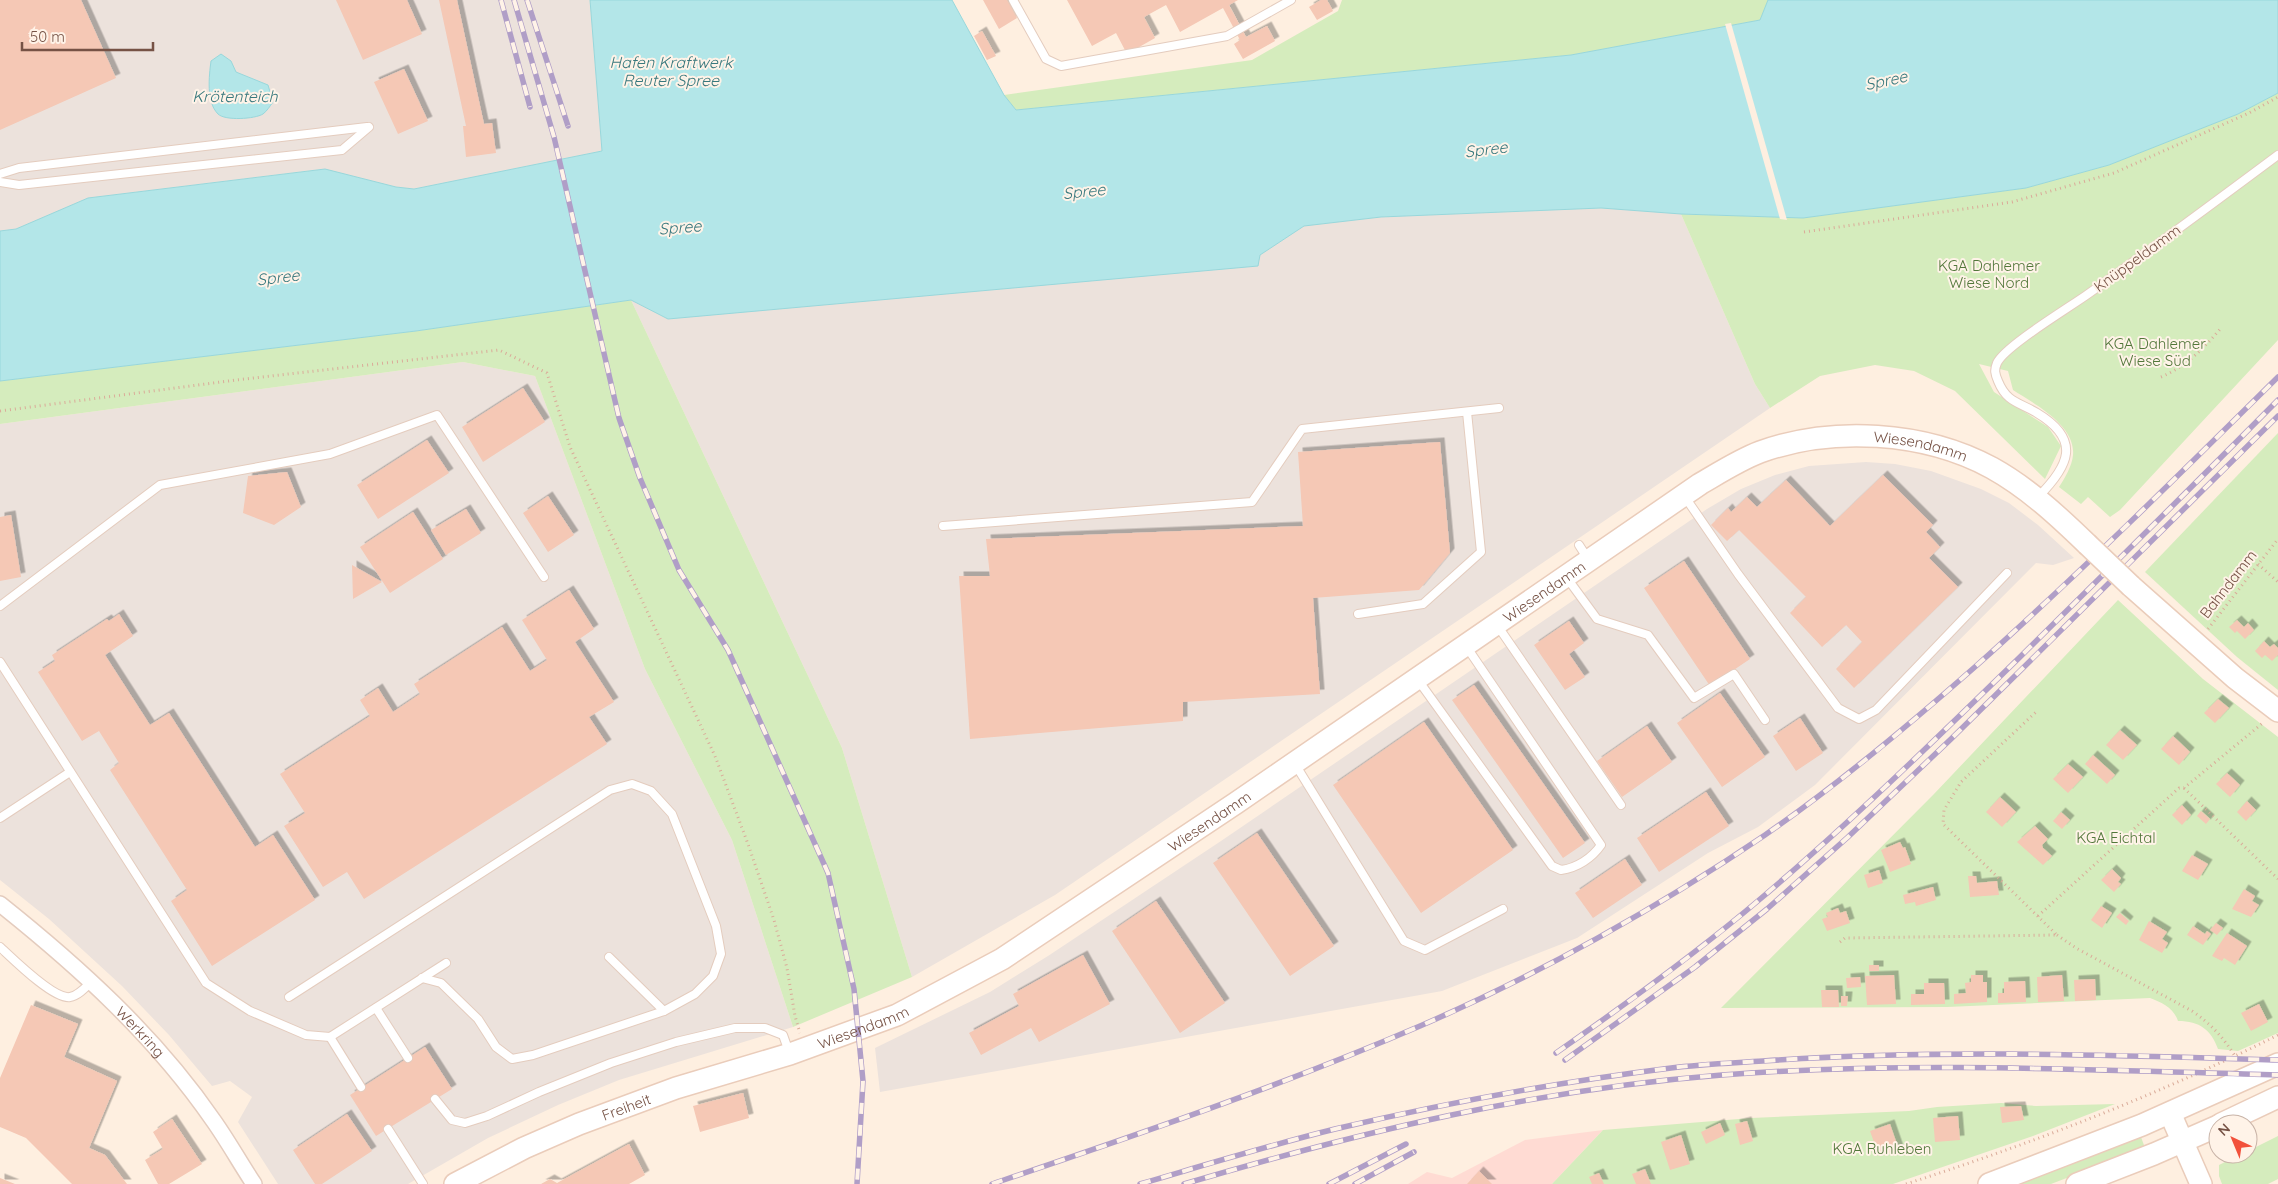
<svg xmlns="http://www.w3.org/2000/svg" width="2278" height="1184" viewBox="0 0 2278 1184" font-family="Quicksand,sans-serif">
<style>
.commercial{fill:#ffdbd3}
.industrial{fill:#ece2dc}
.green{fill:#d5ecbd}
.water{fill:#b3e6e8;stroke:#98d7db}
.pier{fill:#feefe0}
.building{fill:#f5c8b5;filter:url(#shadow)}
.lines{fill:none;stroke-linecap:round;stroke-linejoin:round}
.lane-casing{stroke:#e4ccbe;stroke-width:10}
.street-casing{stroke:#e4ccbe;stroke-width:18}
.secondary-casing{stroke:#eaccba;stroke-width:24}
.path{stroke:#daab99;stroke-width:3;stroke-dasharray:1 4;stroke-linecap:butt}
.lane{stroke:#fff;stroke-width:8}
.street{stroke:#fff;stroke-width:15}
.secondary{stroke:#fff;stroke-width:21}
.rail-casing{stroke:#b09ec7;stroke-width:5.5}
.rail{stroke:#fff3e8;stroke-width:4;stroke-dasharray:11;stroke-linecap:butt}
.secondary-bridge-casing{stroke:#eaccba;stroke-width:24;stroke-linecap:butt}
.secondary-bridge{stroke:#fff;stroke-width:21}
.labels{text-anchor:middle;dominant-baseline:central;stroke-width:4;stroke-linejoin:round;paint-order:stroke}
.street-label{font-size:15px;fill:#765245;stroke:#fff3e8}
.park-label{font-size:15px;fill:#52773a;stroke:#fff3e8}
.water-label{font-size:16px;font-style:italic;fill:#38787d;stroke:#fff3e8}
</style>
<defs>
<filter id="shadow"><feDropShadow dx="4.5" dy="-4.5" stdDeviation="0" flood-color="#0004"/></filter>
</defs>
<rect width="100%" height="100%" fill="#feefe0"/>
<polygon class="commercial" points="1603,1130 1552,1184 1408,1184 1427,1172 1452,1178 1525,1140"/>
<g class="industrial">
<polygon points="0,0 590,0 602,151 414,189 396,187 324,169 88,198 16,229 0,231"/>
<polygon points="1601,208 1681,214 1755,384 1770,408 1055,895 912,977 842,748 631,300 668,319 1260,255 1304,226 1381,217"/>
<polygon points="463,362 535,376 645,669 732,840 793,1027 619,1080 558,1105 488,1138 408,1184 278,1184 238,1122 252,1097 230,1081 212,1086 169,1035 122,986 49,919 0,880 0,424"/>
<polygon points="1866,462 1895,464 1931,471 1981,489 2009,503 2038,525 2074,558 2053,565 2036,563 1815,785 1758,827 1708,853 1577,938 1442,991 880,1092 875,1048 990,992 1048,956 1221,841 1707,509 1741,489 1775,475 1809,466"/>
</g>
<g class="green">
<polygon points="1342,0 1768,0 1768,1 1760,20 1571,55 1016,110 1004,95 1252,60 1338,11"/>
<path d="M2278,93V340L2120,510L2110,517L2088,497L2081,504L2059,487C2065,478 2072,466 2073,455C2076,425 2033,403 2013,390L2008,371L1979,364L1994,392L2048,427L2061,446L2045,479L1955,391L1914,371L1875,365L1820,376L1770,408L1755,384L1681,214L1803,218L2026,188L2109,165L2238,114Z"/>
<polygon points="631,300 842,748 912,977 793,1027 732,840 645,669 535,376 463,362 0,424 0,381 416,331"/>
<polygon points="2278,433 2278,690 2237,657 2145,572"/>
<path d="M2118,600L2203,679L2278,737V1033L2238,1051L2218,1049C2211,1030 2200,1021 2178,1021C2174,1008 2161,1002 2150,998L1947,1007L1721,1008L1934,794Z"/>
<polygon points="2001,1103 2036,1106 2115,1104 2033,1136 1893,1184 1552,1184 1603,1130 1751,1118 1909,1111 1937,1107"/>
<polygon points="2278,1136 2278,1179 2268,1184 2222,1184 2219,1176 2219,1165 2241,1154 2248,1154 2248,1151"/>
<polygon points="2141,1137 2145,1148 2051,1184 2019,1184"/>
</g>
<g class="water">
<polygon points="590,0 952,0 1004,95 1016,110 1571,55 1760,20 1768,0 2278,0 2278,93 2238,114 2109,165 2026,188 1803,218 1681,214 1601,208 1381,217 1304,226 1260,255 1258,266 668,319 631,300 416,331 0,381 0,231 16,229 88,198 325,169 396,187 414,189 602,151"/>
<path d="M221,54L231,61L236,72L268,85L273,102C270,106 267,111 263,114C255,119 225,121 218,114C206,102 209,76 211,61Z"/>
</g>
<polygon class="pier" points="1731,23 1787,220 1780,219 1725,24"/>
<g class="building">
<polygon points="0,0 81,0 116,78 0,130"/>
<polygon points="336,0 407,0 422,34 363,60"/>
<polygon points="439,0 457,0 484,124 492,123 496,153 466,157 463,126 466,126"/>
<polygon points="983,0 1007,0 1017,18 999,29"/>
<polygon points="1067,0 1238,0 1229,5 1246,37 1267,26 1275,41 1243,59 1234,44 1240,40 1223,8 1180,32 1166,5 1144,17 1155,38 1127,54 1116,33 1092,46"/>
<polygon points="1321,0 1327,0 1333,11 1317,20 1309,7"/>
<polygon points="982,31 996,56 987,60 974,36"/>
<polygon points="404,69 428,121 398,134 374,82"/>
<polygon points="523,388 545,422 483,462 462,427"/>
<polygon points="427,440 449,473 378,519 357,485"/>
<polygon points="1440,442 1450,553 1419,590 1313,598 1320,694 1183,702 1183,721 970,739 959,576 990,576 986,539 1303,526 1298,452"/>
<polygon points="287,472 301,507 274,525 243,513 248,476"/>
<polygon points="1883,475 1933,525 1926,532 1940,547 1929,558 1958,587 1854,688 1836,669 1862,642 1846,625 1822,647 1790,613 1806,597 1739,530 1727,541 1711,525 1728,508 1731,512 1747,497 1757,507 1786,480 1830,526"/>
<polygon points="548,496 574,535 548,552 523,513"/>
<polygon points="466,509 481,533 446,555 431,530"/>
<polygon points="413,512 443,559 390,593 360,547"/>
<polygon points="11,515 21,577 0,581 0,517"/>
<polygon points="1684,561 1750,659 1710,686 1644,588"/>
<polygon points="352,565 382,582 353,599"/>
<polygon points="569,590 594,629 575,642 614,702 589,717 607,744 364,899 347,872 323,887 284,826 305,813 280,774 370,716 360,700 378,688 393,712 420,694 414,684 502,627 530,671 547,660 522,620"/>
<polygon points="119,614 133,636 105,655 150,725 169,713 255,847 273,835 315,900 212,966 171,901 187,890 110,770 119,763 99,731 82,741 38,672 55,661 52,655 107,619 109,621"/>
<polygon points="2237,620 2244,627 2248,623 2254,630 2245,639 2237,631 2235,633 2229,627"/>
<polygon points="1569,621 1584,643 1569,654 1585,677 1565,690 1534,645"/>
<polygon points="2264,641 2270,647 2274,644 2278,648 2278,655 2272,661 2265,655 2262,658 2255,651"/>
<polygon points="1474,685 1585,843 1563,858 1452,700"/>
<polygon points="1720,693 1765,757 1722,787 1677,723"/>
<polygon points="2218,699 2229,708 2215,723 2204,713"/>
<polygon points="1800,718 1823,753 1796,771 1773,736"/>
<polygon points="1424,722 1513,850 1421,913 1333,785"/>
<polygon points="1647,726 1672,762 1622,797 1597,761"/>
<polygon points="2120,730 2137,745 2123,760 2106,745"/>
<polygon points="2173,736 2190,752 2179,765 2161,749"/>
<polygon points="2093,755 2115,775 2107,784 2085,764"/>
<polygon points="2068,764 2083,777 2068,793 2053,779"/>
<polygon points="2227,773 2240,785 2230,797 2216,784"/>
<polygon points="1706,792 1729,826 1659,872 1637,838"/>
<polygon points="2000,797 2016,812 2002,827 1986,812"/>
<polygon points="2247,801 2256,810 2246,821 2237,812"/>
<polygon points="2182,805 2191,815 2182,825 2172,815"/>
<polygon points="2201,811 2210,819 2206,824 2197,816"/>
<polygon points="2061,812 2070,820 2062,829 2053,821"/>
<polygon points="2035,826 2048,839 2042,845 2043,848 2052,856 2043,865 2017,842"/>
<polygon points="1257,833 1334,946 1290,976 1213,863"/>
<polygon points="1900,842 1903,848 1905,847 1911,864 1890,872 1881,850"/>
<polygon points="2192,855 2208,864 2198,880 2182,871"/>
<polygon points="1625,859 1642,885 1593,918 1575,893"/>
<polygon points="2112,869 2121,878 2118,882 2121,884 2114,892 2101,880"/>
<polygon points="1879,870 1883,883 1868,888 1864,875"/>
<polygon points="1968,876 1976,876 1977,883 1997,881 1999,895 1970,897"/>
<polygon points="1933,887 1936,900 1916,906 1915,902 1905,904 1903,895"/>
<polygon points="2244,889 2255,896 2252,901 2259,905 2251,917 2232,909"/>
<polygon points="1156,901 1225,1003 1180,1033 1112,931"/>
<polygon points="2101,906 2112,913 2102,928 2091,920"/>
<polygon points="1838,908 1840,913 1846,911 1850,923 1827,931 1822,919 1828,917 1826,913"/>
<polygon points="2120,913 2129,921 2126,925 2116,917"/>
<polygon points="2149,921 2167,932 2162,939 2168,943 2162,953 2139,940"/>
<polygon points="2216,923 2223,928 2217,935 2210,930"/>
<polygon points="2193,926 2205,934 2207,931 2211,934 2203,945 2187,935"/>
<polygon points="2227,933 2247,946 2235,965 2224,958 2222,961 2212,956"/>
<polygon points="1083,955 1110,1004 1039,1042 1031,1028 981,1055 969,1033 1019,1006 1013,994"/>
<rect x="1869" y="965" width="10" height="6"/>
<polygon points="1894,975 1896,1004 1867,1005 1865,976"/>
<polygon points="1971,975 1983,975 1983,982 1987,982 1987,1002 1954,1004 1954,994 1966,993 1965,983 1971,982"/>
<polygon points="2062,975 2064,1001 2038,1002 2037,977"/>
<polygon points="1860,977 1861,987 1847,988 1846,978"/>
<polygon points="2095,979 2096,1000 2075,1001 2074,980"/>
<polygon points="2025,981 2026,1002 1998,1003 1998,993 2004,993 2004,982"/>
<polygon points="1924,983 1944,983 1945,1004 1911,1005 1911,994 1924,994"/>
<polygon points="1821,990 1838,990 1839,1007 1822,1007"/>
<polygon points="1841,996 1848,996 1847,1006 1841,1006"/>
<polygon points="2259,1004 2268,1022 2251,1031 2241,1013"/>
<polygon points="31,1005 78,1024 64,1057 117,1081 89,1148 105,1155 127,1184 72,1184 26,1138 0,1127 0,1078"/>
<polygon points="425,1047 452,1089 376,1136 350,1095"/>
<polygon points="743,1093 749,1118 700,1132 693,1106"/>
<polygon points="2021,1106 2024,1120 2002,1123 2000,1107"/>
<polygon points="347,1114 372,1151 322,1184 315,1184 293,1150"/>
<polygon points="1958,1116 1960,1140 1935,1142 1933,1118"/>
<polygon points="172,1119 202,1164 169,1184 158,1184 145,1160 163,1149 153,1132"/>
<polygon points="1747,1121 1753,1141 1740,1145 1735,1124"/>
<polygon points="1720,1123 1725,1135 1706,1144 1701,1132"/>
<polygon points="1890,1124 1899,1150 1879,1156 1870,1131"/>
<polygon points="1681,1135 1690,1164 1670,1170 1661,1142"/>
<polygon points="629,1144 645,1175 629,1184 541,1184 550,1179 557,1183"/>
<polygon points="1645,1169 1651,1184 1636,1184 1632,1174"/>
<polygon points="1479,1171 1492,1184 1467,1184"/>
<polygon points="1599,1173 1604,1184 1592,1184 1589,1177"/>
<polygon points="0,1178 15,1184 0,1184"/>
</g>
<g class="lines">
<g class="lane-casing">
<g id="lane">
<polyline points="1013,0 1046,59 1061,66 1227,36 1291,0"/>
<polyline points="0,174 19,168 367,127"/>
<polyline points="0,182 19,185 342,150 369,127"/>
<polyline points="1685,497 1738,574 1838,708 1859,719 1876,710 2007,573"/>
<path d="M2038,497C2069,466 2082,440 2037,413C2019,402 2007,403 1998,381C1995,374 1994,370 1997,363C2005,346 2070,307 2088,294C2152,249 2215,202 2278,155"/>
<polyline points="943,526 1252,502 1302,429 1499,408"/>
<polyline points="1579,545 1588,559"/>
<polyline points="1567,578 1597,619 1648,635 1694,698 1734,674 1765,720"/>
<polyline points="0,606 160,485 330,454 437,415 544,577"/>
<polyline points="1358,614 1423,604 1481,552 1467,412"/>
<polyline points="1497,625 1621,805"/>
<polyline points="0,662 206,983 250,1011 306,1035 330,1037 446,963"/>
<path d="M1418,680L1552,866L1561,870C1577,868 1592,858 1601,845L1466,646"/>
<polyline points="1295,764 1404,941 1425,950 1503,909"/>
<polyline points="0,818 70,772"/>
<path d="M0,947C12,958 54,1000 70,997C78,996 86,987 92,981"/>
<polyline points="609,957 664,1011"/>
<polyline points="289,997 610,790 632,784 651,791 672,814 716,926 721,954 713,976 695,994 664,1011 533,1055 512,1059 496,1047 478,1019 441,983 422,978"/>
<polyline points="376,1008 408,1058"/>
<polyline points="330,1037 361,1087"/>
<polyline points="435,1099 452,1120 465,1123 487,1116 539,1092 611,1063 676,1042 735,1028 765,1028 783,1035 789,1052"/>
<polyline points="388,1129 423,1184"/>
</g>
</g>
<g class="street-casing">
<g id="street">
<path id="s1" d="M0,904C79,967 155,1036 213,1120C228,1141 240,1163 254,1184"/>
</g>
</g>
<g class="secondary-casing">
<g id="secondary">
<polyline points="2131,586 2235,678 2278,711"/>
<polyline points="2170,1113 2201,1184"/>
<polyline points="2221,1124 2278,1097"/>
<path id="s2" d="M455,1184L524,1148L579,1124L676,1088L790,1054L897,1015L1002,959L1236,803L1700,484C1719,473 1739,460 1760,452C1832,426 1924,431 1992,468C2028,488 2058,516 2087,544"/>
<polyline points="1989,1184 2142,1125 2278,1064"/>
<polyline points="2077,1184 2154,1154 2218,1126"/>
</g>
</g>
<g class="path">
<polyline points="1804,232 2012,202 2114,173 2249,113 2278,97"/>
<path d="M2161,377C2187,366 2204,348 2222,327"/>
<polyline points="0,411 236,380 499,350 547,373 570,447 715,756 748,844 774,920 787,968 795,1016 800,1033"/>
<polyline points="2258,564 2278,582"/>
<polyline points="2208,629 2278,539"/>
<polyline points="2184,788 2278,879"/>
<polyline points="2038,916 2179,788 2184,788 2264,722"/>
<path d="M2057,935L2076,948L2192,1011C2211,1024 2223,1037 2235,1056"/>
<polyline points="1840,942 1845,938 2057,935 1943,824 1944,810 1961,782 2036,712"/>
<path d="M1906,1184C2033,1143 2158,1095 2278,1035"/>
</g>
<use href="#lane" class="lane"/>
<use href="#street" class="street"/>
<use href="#secondary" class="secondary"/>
<g class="rail-casing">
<g id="rail">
<polyline points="501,0 530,107"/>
<polyline points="514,0 554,137 619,418 640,478 679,570 728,650 828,873 854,989 863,1081 857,1184"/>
<polyline points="527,0 568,126"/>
<path d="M1556,1053C1626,1004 1694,955 1759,900C1850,823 1936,739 2021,656C2107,571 2193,486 2278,400"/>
<polyline points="1565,1060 1695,967 1767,909 1848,837 1951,739 2278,416"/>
<path d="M992,1184C1136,1135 1281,1086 1420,1026C1538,975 1659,907 1765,835C1839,784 1909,725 1976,666C2080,573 2179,475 2278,377"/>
<path d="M1140,1184C1205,1165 1270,1145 1335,1129C1446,1103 1558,1082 1671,1068C1702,1064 1733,1063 1763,1061C1935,1049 2106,1055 2278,1060"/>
<path d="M1184,1184C1360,1132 1539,1089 1722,1075C1907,1061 2093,1070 2278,1075"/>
<polyline points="1329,1184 1406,1144"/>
<polyline points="1355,1184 1414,1152"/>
</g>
</g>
<use href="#rail" class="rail"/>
<g class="secondary-bridge-casing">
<polyline id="secondary-bridge" points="2087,544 2131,586"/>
</g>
<use href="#secondary-bridge" class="secondary-bridge"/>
</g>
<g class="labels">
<g class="street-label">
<text transform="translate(2137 258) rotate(-36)">Knüppeldamm</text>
<text stroke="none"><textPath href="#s2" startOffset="1669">Wiesendamm</textPath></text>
<text transform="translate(2228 584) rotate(-52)">Bahndamm</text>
<text stroke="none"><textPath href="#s2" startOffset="1248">Wiesendamm</textPath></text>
<text stroke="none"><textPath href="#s2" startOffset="842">Wiesendamm</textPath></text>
<text stroke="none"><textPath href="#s2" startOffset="438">Wiesendamm</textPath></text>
<text stroke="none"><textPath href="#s1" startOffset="190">Werkring</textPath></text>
<text stroke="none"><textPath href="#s2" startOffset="188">Freiheit</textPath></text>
</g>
<g class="park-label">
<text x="1989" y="265">KGA Dahlemer<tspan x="1989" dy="17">Wiese Nord</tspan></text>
<text x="2155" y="343">KGA Dahlemer<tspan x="2155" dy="17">Wiese Süd</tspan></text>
<text x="2116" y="837">KGA Eichtal</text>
<text x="1882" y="1148">KGA Ruhleben</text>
</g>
<g class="water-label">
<text x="671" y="62">Hafen Kraftwerk<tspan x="671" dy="18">Reuter Spree</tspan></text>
<text transform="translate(1886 80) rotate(-12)">Spree</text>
<text x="235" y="96">Krötenteich</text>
<text transform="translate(1486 149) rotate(-7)">Spree</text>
<text transform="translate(1084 191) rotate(-6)">Spree</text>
<text transform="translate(680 227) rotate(-5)">Spree</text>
<text transform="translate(278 277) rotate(-7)">Spree</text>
</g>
</g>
<g transform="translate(2233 1139) rotate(316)"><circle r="24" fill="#fff3e8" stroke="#c8b3a7"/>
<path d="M0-4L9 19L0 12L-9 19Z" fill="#f2513b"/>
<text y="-8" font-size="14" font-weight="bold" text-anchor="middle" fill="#765245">N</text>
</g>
<path d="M22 42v8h131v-8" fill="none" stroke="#765245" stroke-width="2.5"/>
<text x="30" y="42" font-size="15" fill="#765245" stroke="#fff3e8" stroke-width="4" paint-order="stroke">50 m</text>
</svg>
